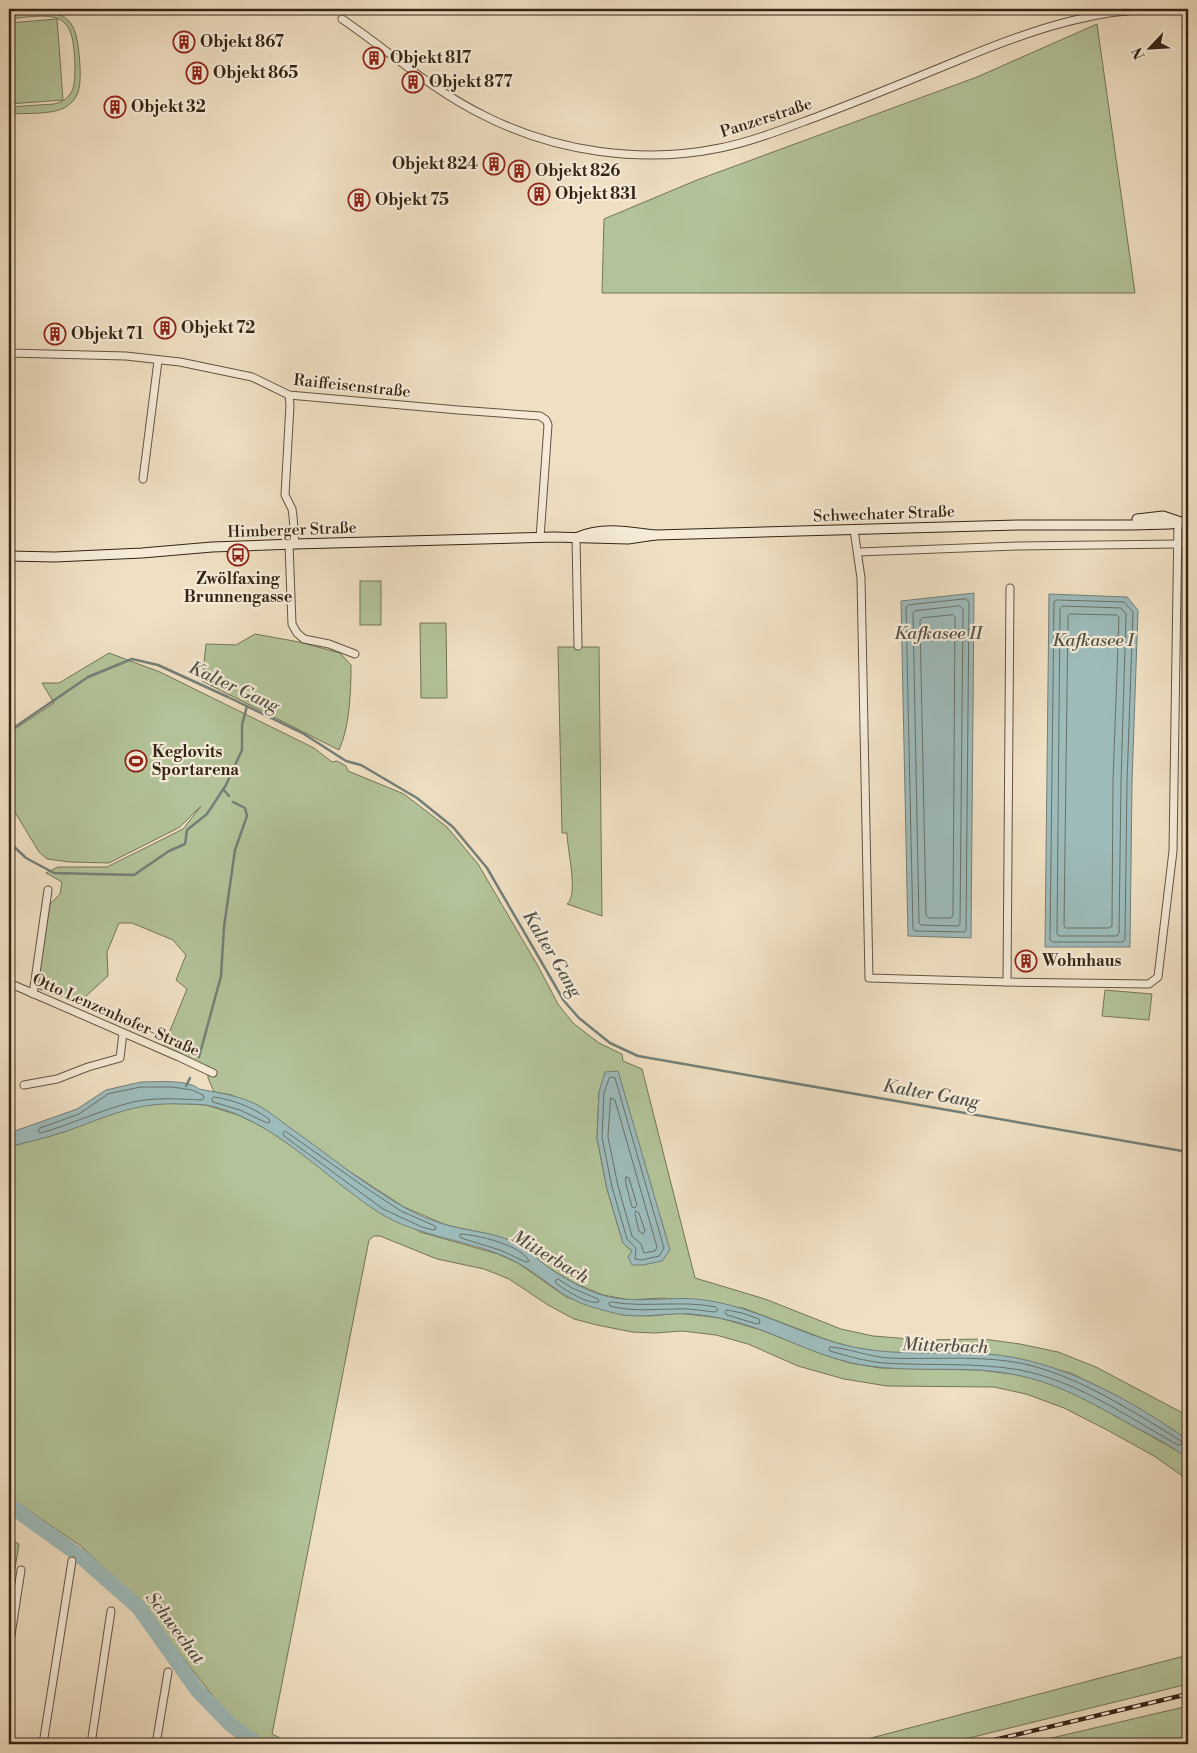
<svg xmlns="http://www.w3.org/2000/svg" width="1197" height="1753" viewBox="0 0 1197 1753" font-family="'Libre Bodoni',serif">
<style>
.green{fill:#b3c399;stroke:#747458;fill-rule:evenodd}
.water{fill:#9dbbbb;stroke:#737f79}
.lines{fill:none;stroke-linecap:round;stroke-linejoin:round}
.shore{stroke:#687068;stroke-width:1}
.stream{stroke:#737f79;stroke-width:2.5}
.river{stroke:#9dbbbb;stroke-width:15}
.minor-casing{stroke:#635341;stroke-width:9}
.secondary-casing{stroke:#342416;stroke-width:11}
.minor{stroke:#f5ebd8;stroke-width:7}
.secondary{stroke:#f5ebd8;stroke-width:9}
.rail-casing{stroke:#342416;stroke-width:4.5}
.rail{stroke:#f5ebd8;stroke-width:2.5;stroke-dasharray:8;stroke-linecap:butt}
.labels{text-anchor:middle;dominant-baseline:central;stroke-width:4.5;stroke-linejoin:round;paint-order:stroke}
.poi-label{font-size:16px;font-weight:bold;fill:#342416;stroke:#f5ebd8;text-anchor:start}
.street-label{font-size:16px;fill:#342416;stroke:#f5ebd8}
.water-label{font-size:18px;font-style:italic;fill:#545148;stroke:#f5ebd8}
</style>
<rect width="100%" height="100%" fill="#f0e0c3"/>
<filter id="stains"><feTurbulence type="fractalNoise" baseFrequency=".004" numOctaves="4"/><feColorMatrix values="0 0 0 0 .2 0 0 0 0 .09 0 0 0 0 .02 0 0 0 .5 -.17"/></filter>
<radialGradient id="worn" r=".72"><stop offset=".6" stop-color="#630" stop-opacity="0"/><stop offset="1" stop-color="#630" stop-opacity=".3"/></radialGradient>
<g class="green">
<path d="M48,12C58,13 68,17 73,27C79,37 82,77 79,88C78,96 73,102 66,107C53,115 25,113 9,114V107L54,104C62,102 68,99 72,91C77,82 75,44 71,34C69,27 65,22 59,19C47,13 22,18 9,19V14Z"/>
<polygon points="57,19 63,100 9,104 9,23"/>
<polygon points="1097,24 1135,293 602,293 604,219 697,180 977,77"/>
<rect x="360" y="581" width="21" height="44"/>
<polygon points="420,623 446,623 447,698 421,698"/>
<path d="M255,634L299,642L340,653L351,665C351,690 350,726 339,750L202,681L206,644L236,645Z"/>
<path d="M558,647H599L602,916L567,904C579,895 567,849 567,833H562Z"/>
<path d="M109,653L160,672L314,748L332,762L337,761L346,766L348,771L404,794L447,827L478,864L538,966L558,1004L573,1023L599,1043L622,1054L623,1061L642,1069L695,1278L765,1299L841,1329L873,1336L923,1340L983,1339L1020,1344L1058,1352L1096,1367L1179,1411L1188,1417V1440L1118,1397L1071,1373L988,1354L888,1353L856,1348L830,1341L743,1308L662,1298L630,1300L603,1295L574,1283L496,1236L446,1225L404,1207L232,1095L214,1092L208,1078V1068L163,1048L187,989L176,980L186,955L173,940L132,923H119L107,952L108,976L85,997L73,1000L36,988L50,904L60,894L62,882L46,873L58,867H107L183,829L201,806L180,827L109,863L70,862L47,859L39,852L10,804L13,799H9V733L54,703L42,683H59ZM599,1092L643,1265L632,1251L623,1243L607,1189L597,1138Z"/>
<polygon points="1105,990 1152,994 1149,1020 1102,1016"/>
<polygon points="168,1103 206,1105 238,1115 265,1128 420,1232 498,1254 518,1263 566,1297 624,1315 651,1316 678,1313 720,1318 761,1330 825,1355 850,1363 880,1368 980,1370 1020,1375 1049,1383 1084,1398 1181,1453 1188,1458 1188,1480 1154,1456 1109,1431 1064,1408 1026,1394 994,1387 887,1386 844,1379 798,1366 748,1344 716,1335 682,1331 655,1333 632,1332 597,1325 574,1319 548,1305 509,1279 484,1269 437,1259 380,1236 374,1236 369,1240 272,1734 292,1744 261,1744 231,1719 139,1602 81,1546 9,1497 9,1147 64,1132 91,1120 135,1106"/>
<polygon points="9,1539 19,1544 9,1606"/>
<polygon points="1188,1655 1188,1684 945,1744 869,1744 871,1738"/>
<polygon points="1188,1706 1188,1744 1026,1744"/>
</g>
<g class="water">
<polygon points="974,593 971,938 908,936 901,601"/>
<polygon points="1049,594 1127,597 1138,610 1132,782 1130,947 1045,947"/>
<polygon points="618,1071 670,1250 662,1261 643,1265 632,1265 628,1257 632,1251 623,1243 607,1189 597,1138 599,1092 605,1072"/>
<path d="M141,1082C156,1082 188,1079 199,1089C220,1093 242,1096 261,1107C273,1114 284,1124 296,1132C331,1157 365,1185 402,1206C415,1214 432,1221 447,1225C471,1232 497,1232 519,1245C529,1250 537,1258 545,1265C562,1277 582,1289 602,1295C634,1305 671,1295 704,1300C758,1307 805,1338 858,1348C901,1356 944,1351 987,1354C1059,1359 1131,1400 1188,1440V1458C1171,1446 1152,1436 1133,1426C1080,1396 1042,1374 979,1370C937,1368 893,1372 852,1363C806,1353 765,1326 719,1318C705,1315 688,1313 674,1314C657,1315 640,1317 623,1315C613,1313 602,1310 592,1307C562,1299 543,1276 516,1262C473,1239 420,1239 378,1212C324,1177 271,1117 206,1105C198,1104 189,1104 181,1104C134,1102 107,1117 64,1132C46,1138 27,1142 9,1147V1133L77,1109L106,1090Z"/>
</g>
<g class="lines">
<g class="shore">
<polygon points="966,599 969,602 966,930 964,932 915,931 913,929 906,607 909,605"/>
<polygon points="1057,600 1124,602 1133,612 1127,782 1125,939 1123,942 1053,942 1050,940 1054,602"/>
<polygon points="960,606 963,609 960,924 958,926 921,925 919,923 913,613 915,611"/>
<polygon points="1063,606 1121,608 1126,614 1121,781 1119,933 1117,936 1059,936 1057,934 1060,609"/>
<polygon points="1070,614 1116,615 1119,617 1113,781 1112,926 1109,928 1066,928 1064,926 1068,616"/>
<polygon points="953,615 955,617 953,916 950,918 929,918 926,915 920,620 922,618"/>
<polygon points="610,1077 615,1078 664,1248 659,1256 642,1260 635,1259 636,1248 627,1239 612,1187 602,1137 604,1093"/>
<path d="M141,1087H172L192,1090L203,1095L204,1098L202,1100C180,1099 155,1097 133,1102C101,1110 72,1124 41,1133L38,1131L40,1128L79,1114L108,1094Z"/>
<path d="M214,1097C234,1100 252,1107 269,1119L270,1122L267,1123L240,1110L213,1102L212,1099Z"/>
<polygon points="611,1098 615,1100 657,1247 655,1251 644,1253 641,1244 632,1236 618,1186 608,1137"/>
<polygon points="285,1131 366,1188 401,1211 435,1226 436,1229 433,1230 422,1227 383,1209 284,1136 283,1133"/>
<polygon points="626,1177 629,1178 637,1205 635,1208 632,1207 626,1184"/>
<polygon points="636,1211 639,1213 645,1231 643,1234 639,1231 635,1214"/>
<path d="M461,1234C478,1235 521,1245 529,1261L526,1262L500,1250L461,1238L460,1236Z"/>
<path d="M556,1280L558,1279L572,1288L598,1299L599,1302C588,1305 565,1290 556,1283Z"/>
<path d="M612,1302C646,1308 681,1300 716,1307L718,1310L715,1312C703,1311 689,1308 676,1309C654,1309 633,1312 610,1306L609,1303Z"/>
<polygon points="727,1310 742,1313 759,1319 760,1323 757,1324 727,1315 725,1312"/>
<path d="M830,1347C849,1348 869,1357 889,1358C937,1360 987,1354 1033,1366C1084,1380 1130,1410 1175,1437L1181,1441L1182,1444L1178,1445C1128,1417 1077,1381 1020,1370C975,1362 928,1366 883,1363C865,1361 847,1356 830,1351L829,1349Z"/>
</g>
<g class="stream">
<polyline points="9,731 88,677 132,659 158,665 228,697 304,734 346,761 361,765 417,798 453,827 487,868 564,1001 579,1018 610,1043 638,1056 1188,1152"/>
<polyline points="223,789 229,796"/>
<polyline points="9,842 26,858 54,873 134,875 169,851 185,844 187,830 207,814 226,785 242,750 242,725 247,706"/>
<polyline points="199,1057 221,976 224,927 235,850 247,816 245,808 233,802"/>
<polyline points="186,1086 190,1078"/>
</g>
<polyline class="river" points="9,1505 80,1556 138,1607 197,1690 231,1725 257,1744"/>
<g class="minor-casing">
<g id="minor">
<path d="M342,19C389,51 433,91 485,116C556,152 642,164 720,148C754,141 786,128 819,116C866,98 913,79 959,60C1030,30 1110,2 1188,11"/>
<polyline points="9,353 126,356 180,362 252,377 289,395 458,410 540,416 546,420 548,425 540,538"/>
<polyline points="289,395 290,405 285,495 292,509 293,516 295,544"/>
<polyline points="143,479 158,361"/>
<polyline points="854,530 861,578 869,978 1007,982 1149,984 1158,977 1173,851 1178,521"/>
<polyline points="576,537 578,646"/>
<polyline points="289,544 292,624 297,633 304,639 329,644 355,654"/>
<polyline points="858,552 1017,546 1178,544"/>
<polyline points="1007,982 1010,588"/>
<polyline points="9,983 179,1057 213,1073"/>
<polyline points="33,994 48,890"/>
<polyline points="24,1085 57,1079 88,1067 120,1058 123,1033"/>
<polyline points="9,1648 21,1570"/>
<polyline points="43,1744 72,1561"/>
<polyline points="91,1744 111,1611"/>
<polyline points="156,1744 168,1672"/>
</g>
</g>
<g class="secondary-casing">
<g id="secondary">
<polyline points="1137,519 1163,516 1178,521"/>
<path d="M578,537C603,526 630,532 655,535L1018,525H1131L1170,524L1188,521"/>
<polyline points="9,556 55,557 142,553 212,547 295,544 554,537 628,539 655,535"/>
</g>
</g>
<use href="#minor" class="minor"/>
<use href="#secondary" class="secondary"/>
<g class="rail-casing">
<polyline id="rail" points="977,1744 1188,1694"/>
</g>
<use href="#rail" class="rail"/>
</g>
<defs>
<g id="building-ring" transform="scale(1.125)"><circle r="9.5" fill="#f5ebd8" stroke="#8f2418" stroke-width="1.5"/><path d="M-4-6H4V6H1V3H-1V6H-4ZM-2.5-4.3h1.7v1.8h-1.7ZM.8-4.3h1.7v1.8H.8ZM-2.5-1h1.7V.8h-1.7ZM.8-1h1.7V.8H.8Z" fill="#8f2418"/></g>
<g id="bus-ring" transform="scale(1.125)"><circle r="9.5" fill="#f5ebd8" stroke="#8f2418" stroke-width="1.5"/><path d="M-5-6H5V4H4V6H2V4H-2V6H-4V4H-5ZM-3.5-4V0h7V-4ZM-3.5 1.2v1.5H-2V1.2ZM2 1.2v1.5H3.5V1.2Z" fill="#8f2418"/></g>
<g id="stadium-ring" transform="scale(1.125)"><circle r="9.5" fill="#f5ebd8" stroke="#8f2418" stroke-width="1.5"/><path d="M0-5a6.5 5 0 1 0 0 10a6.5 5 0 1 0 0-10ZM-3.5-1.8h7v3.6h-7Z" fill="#8f2418"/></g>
</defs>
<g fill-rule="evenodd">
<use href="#building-ring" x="184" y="42"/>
<use href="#building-ring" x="374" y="58"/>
<use href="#building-ring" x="197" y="73"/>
<use href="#building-ring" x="413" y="82"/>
<use href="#building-ring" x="115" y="107"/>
<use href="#building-ring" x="494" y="164"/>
<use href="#building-ring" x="519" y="171"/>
<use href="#building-ring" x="539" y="194"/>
<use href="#building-ring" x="359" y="200"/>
<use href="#building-ring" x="165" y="328"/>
<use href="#building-ring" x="55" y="334"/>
<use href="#bus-ring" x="238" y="555"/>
<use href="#stadium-ring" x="136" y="761"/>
<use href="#building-ring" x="1026" y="961"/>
</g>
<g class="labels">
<g class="poi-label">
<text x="200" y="42">Objekt 867</text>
<text x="390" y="58">Objekt 817</text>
<text x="213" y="73">Objekt 865</text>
<text x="429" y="82">Objekt 877</text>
<text x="131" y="107">Objekt 32</text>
<text x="478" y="164" text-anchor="end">Objekt 824</text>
<text x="535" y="171">Objekt 826</text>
<text x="555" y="194">Objekt 831</text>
<text x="375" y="200">Objekt 75</text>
<text x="181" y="328">Objekt 72</text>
<text x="71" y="334">Objekt 71</text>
<text x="238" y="579" text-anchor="middle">Zwölfaxing<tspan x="238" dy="18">Brunnengasse</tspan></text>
<text x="152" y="752">Keglovits<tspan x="152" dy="18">Sportarena</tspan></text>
<text x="1042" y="961">Wohnhaus</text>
</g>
<g class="street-label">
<text transform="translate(766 118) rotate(-18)">Panzerstraße</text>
<text transform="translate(352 386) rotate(6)">Raiffeisenstraße</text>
<text transform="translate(884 514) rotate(-2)">Schwechater Straße</text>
<text transform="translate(292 530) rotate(-2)">Himberger Straße</text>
<text transform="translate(116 1015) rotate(24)">Otto Lenzenhofer-Straße</text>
</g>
<g class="water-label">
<text x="938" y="633">Kafkasee II</text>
<text x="1093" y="640">Kafkasee I</text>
<text transform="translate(234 687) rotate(25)">Kalter Gang</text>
<text transform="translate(552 954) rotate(59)">Kalter Gang</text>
<text transform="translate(931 1094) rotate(10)">Kalter Gang</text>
<text transform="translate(550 1257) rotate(31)">Mitterbach</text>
<text transform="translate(945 1346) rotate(2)">Mitterbach</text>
<text transform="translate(175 1628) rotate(53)">Schwechat</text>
</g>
</g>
<rect width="1197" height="1753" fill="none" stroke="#f0e0c3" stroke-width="30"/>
<rect x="10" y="10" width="1177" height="1733" fill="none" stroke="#342416" stroke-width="2.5"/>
<rect x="15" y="15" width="1167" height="1723" fill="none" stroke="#342416"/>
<g transform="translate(1150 48) rotate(245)" stroke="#f5ebd8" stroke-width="4" paint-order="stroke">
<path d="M0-4L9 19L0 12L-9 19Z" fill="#342416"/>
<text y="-8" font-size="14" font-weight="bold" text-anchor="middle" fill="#342416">N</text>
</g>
<rect width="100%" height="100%" filter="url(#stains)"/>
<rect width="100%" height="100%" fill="url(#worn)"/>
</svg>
